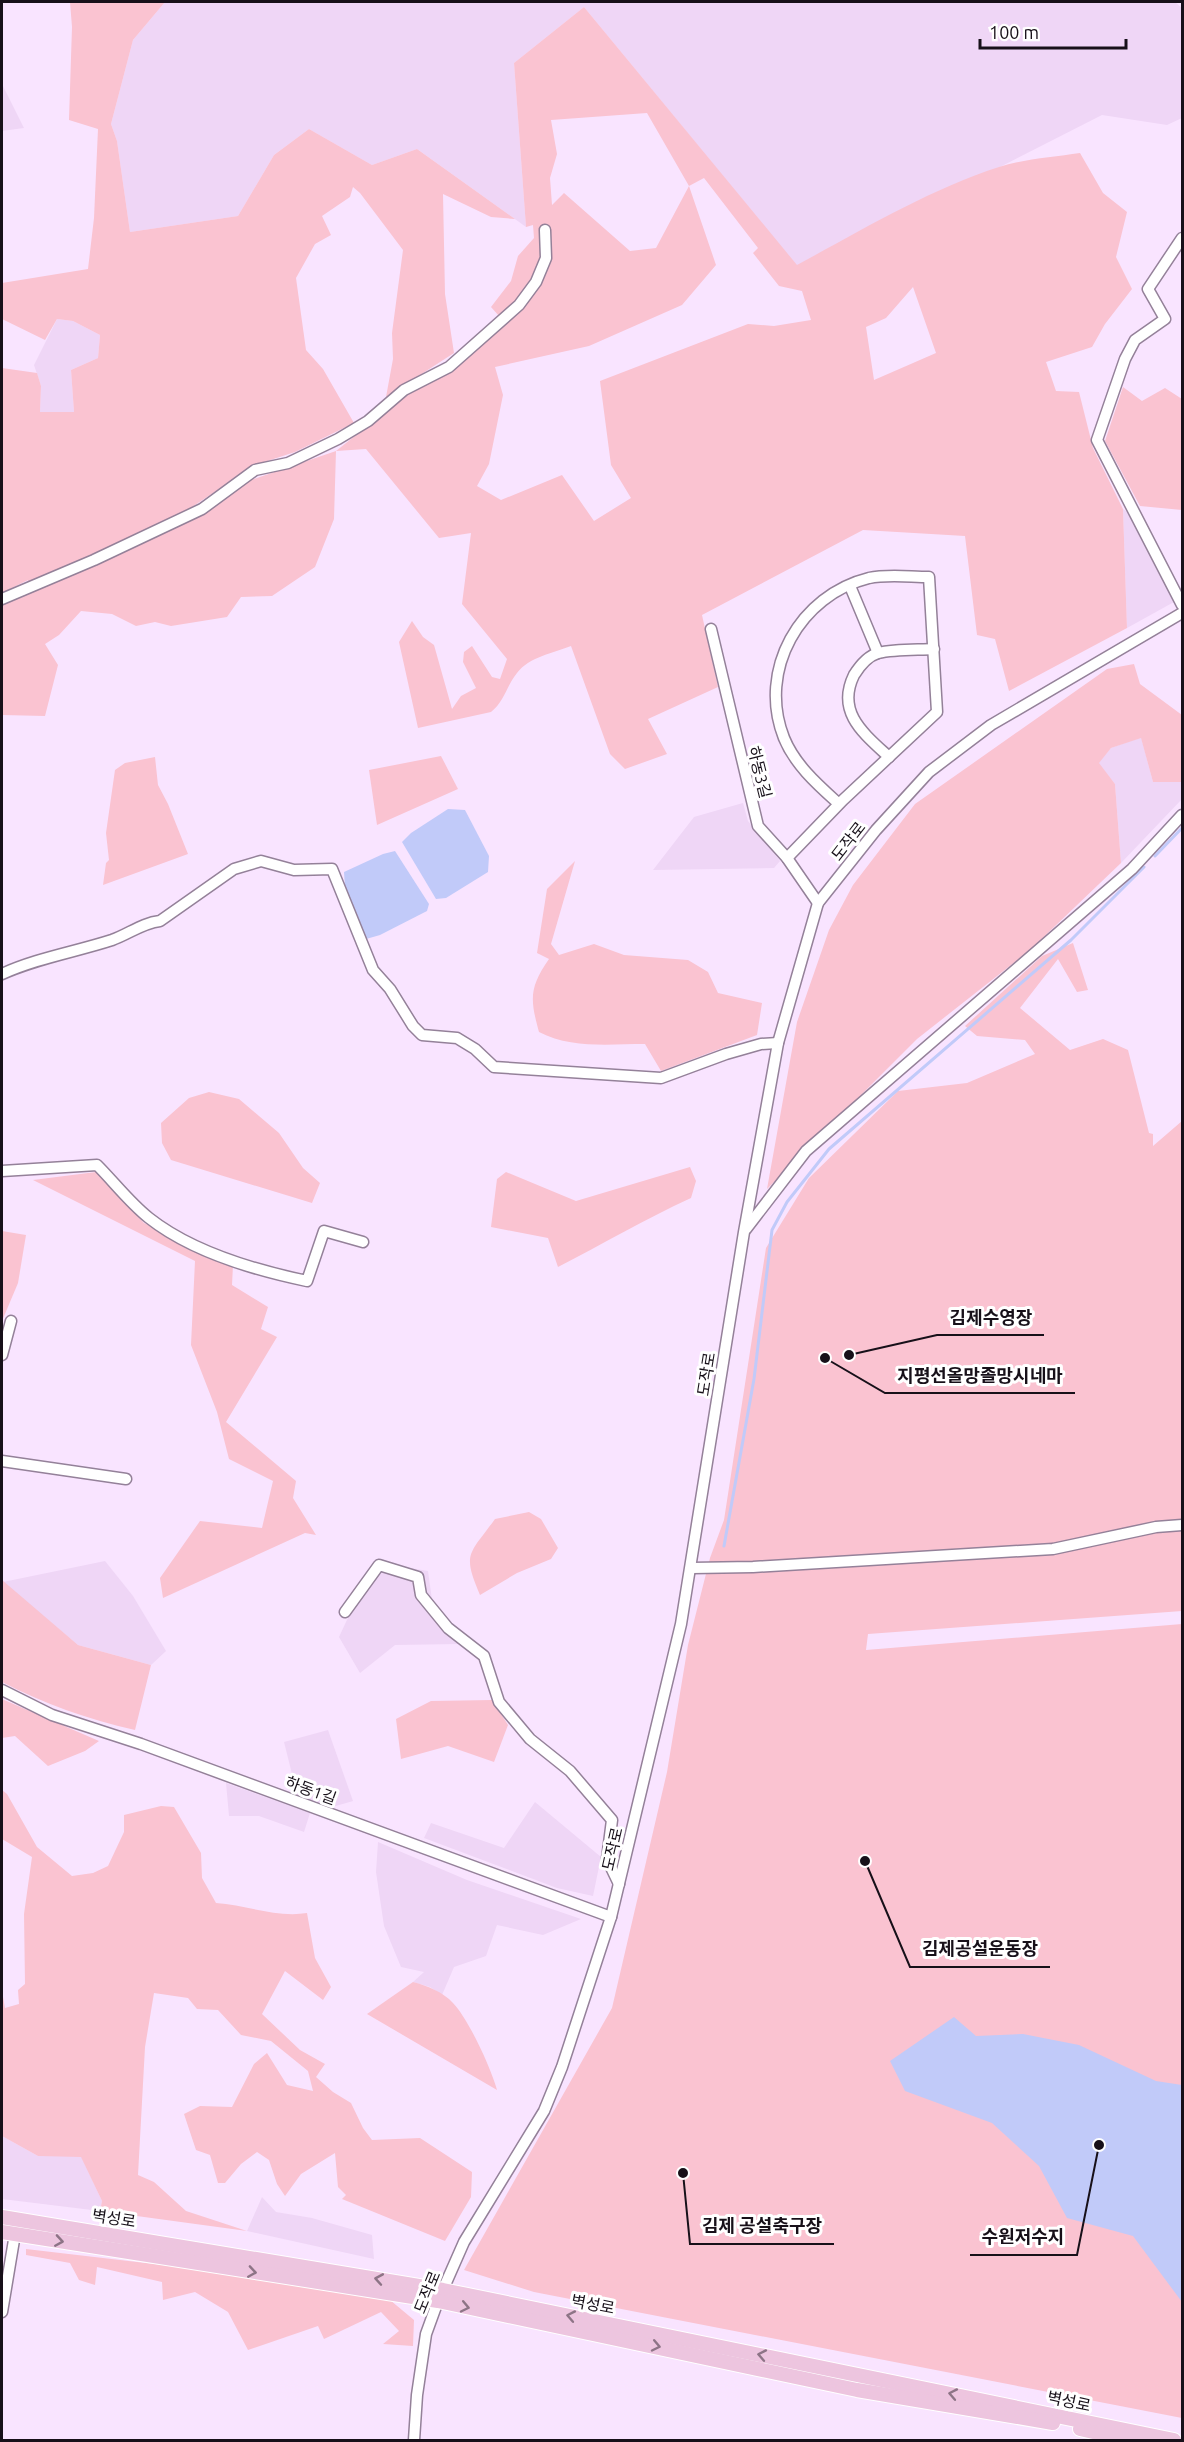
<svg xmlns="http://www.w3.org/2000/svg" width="1184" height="2442" viewBox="0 0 1184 2442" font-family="Ubuntu,'Noto Sans KR',sans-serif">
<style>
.built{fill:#efd6f6}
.green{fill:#fac3d1;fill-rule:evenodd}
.water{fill:#c1caf9}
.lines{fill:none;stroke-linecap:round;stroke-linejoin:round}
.stream{stroke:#c1caf9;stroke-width:3}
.minor-casing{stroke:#948199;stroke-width:13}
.major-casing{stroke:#fff;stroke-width:16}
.minor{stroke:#fff;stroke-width:10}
.major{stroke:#edc5df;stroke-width:14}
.oneway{stroke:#8d7486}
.labels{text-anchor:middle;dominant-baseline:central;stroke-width:6;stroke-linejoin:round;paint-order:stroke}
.street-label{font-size:16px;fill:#171019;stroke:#fff}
.leader{fill:none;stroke:#171019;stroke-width:2}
.callout-dot{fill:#171019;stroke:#fff;stroke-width:2}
.callout-label{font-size:18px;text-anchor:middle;font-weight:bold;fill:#171019;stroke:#fff;stroke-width:6;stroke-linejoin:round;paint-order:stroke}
</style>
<rect width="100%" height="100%" fill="#f9e4ff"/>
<g class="built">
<polygon points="165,2 1175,2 1182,8 1182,118 1167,125 1102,115 1000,167 935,193 797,266 584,7 514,63 526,227 417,149 372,165 309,129 274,155 238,216 130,232 117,141 111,124 133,40"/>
<polygon points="2,84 24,128 2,131"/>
<polygon points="57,319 73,321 100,335 98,358 71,370 74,412 40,412 41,386 34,365"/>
<polygon points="1123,509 1130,514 1174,602 1127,628"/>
<polygon points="1141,737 1153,782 1182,782 1182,799 1121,863 1115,784 1098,763 1111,748"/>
<polygon points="743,803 748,821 780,861 774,868 653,870 694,817"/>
<polygon points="105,1561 133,1596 166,1651 151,1665 78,1645 3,1582"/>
<polygon points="374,1562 428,1571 432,1600 460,1644 395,1645 360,1673 339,1637"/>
<polygon points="328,1730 353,1801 325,1809 298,1798 284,1742"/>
<polygon points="226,1783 310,1813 304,1832 259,1816 229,1816"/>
<polygon points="535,1802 601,1857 593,1896 557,1888 424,1838 431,1823 504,1848"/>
<polygon points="378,1842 467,1880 581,1919 543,1935 497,1925 486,1956 454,1967 442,1995 430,1987 413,1982 424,1972 401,1967 384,1926 376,1872"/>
<polygon points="2,2136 38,2156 81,2156 102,2201 100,2211 2,2199"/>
<polygon points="262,2197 276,2212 312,2218 372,2235 374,2259 247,2231"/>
</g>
<g class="green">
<path d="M70,2H165L133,40L111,124L117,141L130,232L238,216L274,155L309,129L372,165L417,149L515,219L491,217L443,194L445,294L454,353L386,397L393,359L392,333L403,250L360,193L353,187L350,197L322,216L331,235L315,244L296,278L306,350L323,369L354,423L295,452L255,465L189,509L194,517L209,511L248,481L336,451L410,392L475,352L469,344L499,316L491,307L511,281L518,256L534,238L533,225L526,227L514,63L584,7L797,265C862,230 928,190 999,167C1024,159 1054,157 1080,153L1103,193L1127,212L1116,257L1132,289L1105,324L1092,347L1046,362L1056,391L1079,392L1093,448L1123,509L1127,628L1009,691L995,639L977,635L965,536L863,530L702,615L718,687L648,719L667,754L625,769L610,754L571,646C553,653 529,657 517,673C507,685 504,702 491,712L418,728L399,642L412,621L423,637L434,645L452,709L461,696L476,688L463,662L464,652L472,646L492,677L500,679L507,659L462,604L471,533L439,538L366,449L336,451L334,519L315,567L272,596L241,597L227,617L171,626L155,622L136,626L112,614L81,611L59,635L45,644L58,665L45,716L2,715V604L23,597L28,580L2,593V368L37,373L41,386L40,412H74L71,370L98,358L100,335L73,321L57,319L45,340L2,319V283L88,269L94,218L98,129L69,120L72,27ZM647,113L689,186L656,248L630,251L564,193L552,205L550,178L557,154L551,120ZM704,178L758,248L753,253L779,286L802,291L811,320L774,326L748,324L600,381L611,465L631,498L594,521L562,475L501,500L477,486L489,464L503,395L495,367L589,346L682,305L716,265L689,186ZM913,287L936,353L874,380L866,327L886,318Z"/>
<polygon points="1123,387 1142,401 1165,388 1182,399 1182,510 1140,506 1105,441"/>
<polygon points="1134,664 1140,684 1182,715 1182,782 1153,782 1141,738 1111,748 1099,763 1115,784 1121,863 1030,950 917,1039 767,1189 797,1022 829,930 853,885 915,804 1107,669"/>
<polygon points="441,756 458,789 377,825 369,770"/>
<polygon points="155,757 158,785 168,804 188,854 103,885 106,863 109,860 106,833 115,770 125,763"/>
<path d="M575,861L551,944L559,955L594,944L624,955L688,960L708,972L718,993L762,1003L757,1035L661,1071L645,1044C610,1044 571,1049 539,1032C530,999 529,988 549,959L537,953L547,889Z"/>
<polygon points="1073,943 1088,990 1077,992 1058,959 1020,1008 1070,1050 1103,1039 1128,1050 1149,1133 1153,1134 1153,1146 1182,1121 1182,1611 868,1634 866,1650 1182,1624 1182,2418 534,2292 464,2270 612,2008 667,1772 688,1645 710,1558 724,1520 766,1248 809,1178 898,1091 967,1083 1035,1054 1025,1040 977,1036 965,1026 1042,956"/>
<polygon points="209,1092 239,1099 279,1133 303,1168 320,1183 312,1203 171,1160 162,1143 161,1123 189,1098"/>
<path d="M690,1167L696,1181L691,1198C645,1219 603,1244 558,1267L548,1238L491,1227L497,1179L506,1172L576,1201Z"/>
<polygon points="96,1172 144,1223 233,1265 232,1285 268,1307 261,1329 277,1337 226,1422 296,1481 293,1498 316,1535 305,1533 163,1598 160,1578 200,1521 262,1528 273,1481 229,1459 217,1412 191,1345 195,1261 33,1180"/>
<polygon points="2,1231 26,1235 18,1283 2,1321"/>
<path d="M529,1512L541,1519L558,1548L551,1559L517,1573L480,1595C462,1553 469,1555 495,1519Z"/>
<path d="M2,1580L78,1645L151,1665L135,1730C87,1719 45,1704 2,1682Z"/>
<polygon points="2,1699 99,1741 85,1751 48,1766 15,1736 2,1738"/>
<polygon points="492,1700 508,1725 494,1762 448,1746 401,1759 396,1719 431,1701"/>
<path d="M2,1790L7,1794L37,1847L72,1876L93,1873L108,1866L124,1832V1815L161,1806L174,1807L201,1853L202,1878L216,1903C246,1905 277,1918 307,1913L315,1958L331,1987L323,2000L285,1971L262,2014L300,2050L325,2064L316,2077L333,2092L351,2103L363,2128L372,2140L420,2138L472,2172L471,2197L445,2241L342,2199L346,2195L338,2187L335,2153L301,2174L285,2196L277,2184L269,2160L257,2152L241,2164L225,2183H218L210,2155L196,2150L184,2114L200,2106L232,2107L254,2064L267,2053L287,2085L313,2091L308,2071L271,2041L241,2035L218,2010L197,2009L188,1998L154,1993L145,2047L138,2175L154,2182L186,2211L247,2231L100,2211L102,2201L81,2157L38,2156L2,2136V1991L5,2008L19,2004L18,1990L25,1984L24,1914L32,1857L2,1839Z"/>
<path d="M413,1982C428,1986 443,1992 453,2003C469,2020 491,2068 497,2090L367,2014Z"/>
<polygon points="26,2249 197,2269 390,2300 414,2320 413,2346 383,2344 399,2331 381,2312 324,2339 318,2326 248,2350 228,2312 195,2292 163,2300 162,2282 97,2267 95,2285 79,2280 70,2263 26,2255"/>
</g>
<g class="water">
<polygon points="448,809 465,810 489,856 488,872 446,898 436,899 402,842 411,833"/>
<polygon points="395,851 429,904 427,911 380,935 366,939 345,887 344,872 383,854"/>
<polygon points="954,2017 976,2036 1023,2034 1079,2045 1156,2081 1182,2085 1182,2302 1133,2236 1067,2218 1039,2166 992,2123 905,2091 890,2061"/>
</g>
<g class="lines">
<g class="stream">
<polyline points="1155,856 1182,828"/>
<polyline points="724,1546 754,1379 772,1230 787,1202 829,1149 1071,940 1144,867"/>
</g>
<g class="minor-casing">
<g id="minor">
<polyline points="1182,238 1148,289 1165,319 1135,340 1125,359 1097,440 1182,605"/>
<polyline points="850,586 878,653"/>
<polyline points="2,599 94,560 202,509 255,470 288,463 338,439 368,421 404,390 449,367 519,305 536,282 546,258 545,230"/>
<polyline points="711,629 758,826 787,858 818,903"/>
<path d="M889,757C863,733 836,712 854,675C859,667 868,656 878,653C895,649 916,650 934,649"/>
<path d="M787,858L843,800L937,712L929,577C910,577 887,574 869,578C800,595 757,670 784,738C795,765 818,785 839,804"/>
<path d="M2,974C37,958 75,952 112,940C129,934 142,923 160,921L234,869L261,861L294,870L332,869L373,970L390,989L413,1026L422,1035L457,1038L475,1049L494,1067L661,1078L726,1054L761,1044L778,1043"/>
<path d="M2,1171L97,1165C114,1182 130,1203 149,1218C192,1252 254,1270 307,1281L324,1231L363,1242"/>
<polyline points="746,1229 806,1151 1132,869 1182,815"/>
<polyline points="2,1355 11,1321"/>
<polyline points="2,1461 126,1479"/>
<polyline points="692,1568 753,1567 1053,1549 1156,1527 1182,1525"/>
<polyline points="345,1612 379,1565 418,1577 421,1595 448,1628 484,1656 499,1702 530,1739 570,1771 612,1820 607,1859 619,1884"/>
<polyline points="2,1690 52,1715 141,1744 611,1917"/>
<polyline points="2,2312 15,2234"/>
<polyline points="414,2440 417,2395 426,2334 438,2301 464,2242 544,2111 562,2067 611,1917 681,1624 744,1232 778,1043 818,903 876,830 929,772 991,725 1182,613"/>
</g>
</g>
<g class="major-casing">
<g id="major">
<polyline points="2,2217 443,2290 1174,2440"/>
<polyline points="2,2232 438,2301 857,2390 1053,2423"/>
<polyline points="1080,2429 1129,2440"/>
</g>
</g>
<use href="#minor" class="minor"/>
<use href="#major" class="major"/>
</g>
<defs><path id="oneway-chevron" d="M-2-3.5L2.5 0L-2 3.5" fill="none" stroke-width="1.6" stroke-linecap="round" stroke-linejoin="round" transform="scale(1.5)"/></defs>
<g class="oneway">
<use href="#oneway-chevron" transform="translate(59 2241) rotate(9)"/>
<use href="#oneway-chevron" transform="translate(252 2272) rotate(9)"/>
<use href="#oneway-chevron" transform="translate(379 2279) rotate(-170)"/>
<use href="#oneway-chevron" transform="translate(465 2307) rotate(12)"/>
<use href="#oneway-chevron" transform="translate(571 2316) rotate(-169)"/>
<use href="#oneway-chevron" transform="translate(656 2346) rotate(12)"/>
<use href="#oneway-chevron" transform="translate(762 2355) rotate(-169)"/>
<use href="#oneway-chevron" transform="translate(953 2394) rotate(-169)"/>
</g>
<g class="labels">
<g class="street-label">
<text transform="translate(760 772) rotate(76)">하동3길</text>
<text transform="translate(848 841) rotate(-52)">도작로</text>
<text transform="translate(706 1374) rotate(-81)">도작로</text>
<text transform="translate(311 1790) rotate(20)">하동1길</text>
<text transform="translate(612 1849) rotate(-77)">도작로</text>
<text transform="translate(114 2218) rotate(9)">벽성로</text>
<text transform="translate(427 2292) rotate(-68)">도작로</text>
<text transform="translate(593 2304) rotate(11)">벽성로</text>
<text transform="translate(1069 2401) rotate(12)">벽성로</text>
</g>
</g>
<path class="leader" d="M849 1355L937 1335H1044M825 1358L885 1393H1075M865 1861L910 1967H1050M683 2173L690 2244H834M1099 2145L1077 2255H970"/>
<g class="callout-dot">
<circle cx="849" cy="1355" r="6"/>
<circle cx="825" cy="1358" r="6"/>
<circle cx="865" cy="1861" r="6"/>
<circle cx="683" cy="2173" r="6"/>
<circle cx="1099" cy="2145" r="6"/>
</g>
<g class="callout-label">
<text x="991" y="1324">김제수영장</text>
<text x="980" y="1382">지평선올망졸망시네마</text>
<text x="980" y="1955">김제공설운동장</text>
<text x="762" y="2232">김제 공설축구장</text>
<text x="1023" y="2243">수원저수지</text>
</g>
<rect width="1184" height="2442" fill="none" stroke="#171019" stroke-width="6"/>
<path d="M980 39v9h146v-9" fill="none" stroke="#171019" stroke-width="3"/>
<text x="989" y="39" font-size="18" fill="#171019" stroke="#ffffff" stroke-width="4.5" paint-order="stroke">100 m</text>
</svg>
